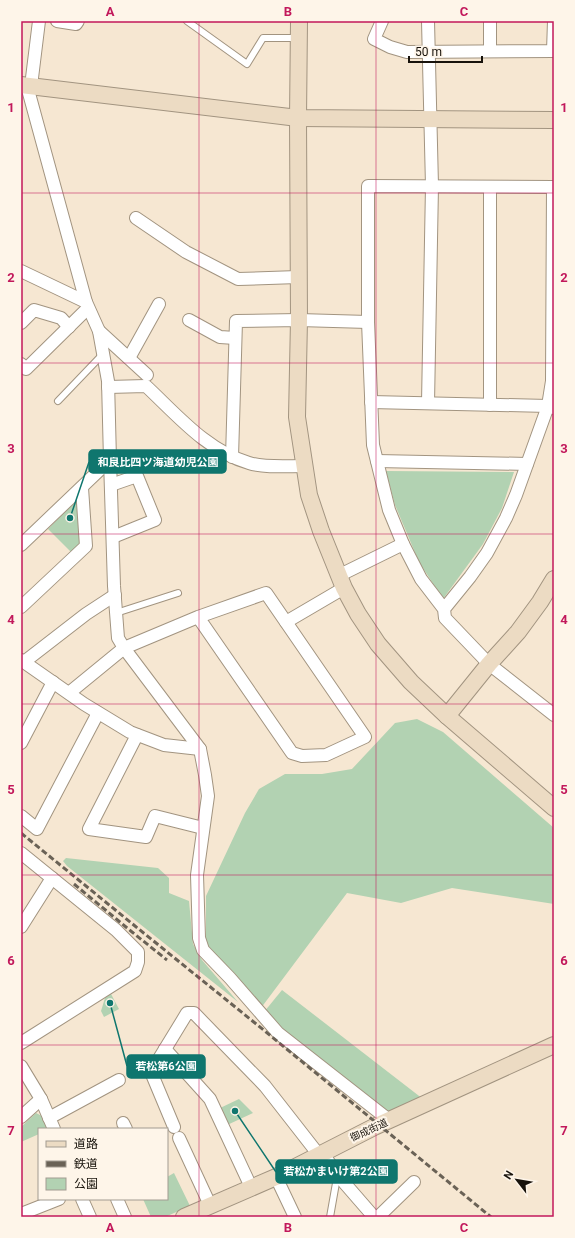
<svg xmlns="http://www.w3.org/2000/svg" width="575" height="1238" viewBox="0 0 575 1238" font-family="Roboto,'Noto Sans JP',sans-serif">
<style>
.green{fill:#b2d2b2}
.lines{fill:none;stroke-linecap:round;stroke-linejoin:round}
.lane-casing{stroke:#a29480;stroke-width:8}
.street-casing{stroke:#a29480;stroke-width:14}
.secondary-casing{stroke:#a29480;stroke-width:18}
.lane{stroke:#fff;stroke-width:6}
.street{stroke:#fff;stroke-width:12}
.secondary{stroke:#ecdbc3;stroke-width:16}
.rail{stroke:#6a6256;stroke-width:3;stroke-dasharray:6 3;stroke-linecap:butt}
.grid{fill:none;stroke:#c2185b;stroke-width:1;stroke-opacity:0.55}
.labels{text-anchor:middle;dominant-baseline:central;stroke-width:4;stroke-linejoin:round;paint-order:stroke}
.street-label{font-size:10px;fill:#18130c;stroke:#fef5e9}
.leader{fill:none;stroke:#0f766e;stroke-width:1.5}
.callout-dot{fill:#0f766e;stroke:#fef5e9;stroke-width:1.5}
.callout{fill:#0f766e;stroke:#0f766e;stroke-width:1.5}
.callout-label{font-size:11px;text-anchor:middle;font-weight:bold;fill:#fff}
.neatline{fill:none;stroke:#c2185b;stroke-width:1.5}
.grid-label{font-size:13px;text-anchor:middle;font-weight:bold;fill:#c2185b}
</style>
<rect width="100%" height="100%" fill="#f6e7d2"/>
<g class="green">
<polygon points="386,471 514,472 502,508 483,544 443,599 419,562 395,505"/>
<polygon points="75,502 82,507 83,543 74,555 48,529"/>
<polygon points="417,719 443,732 554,828 554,852 553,855 554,857 554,904 452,888 401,903 347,893 261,1008 206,948 206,896 245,813 259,789 285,774 322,774 352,769 395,723"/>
<polygon points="66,858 158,868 169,878 169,893 189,901 193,944 202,960 238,1002 67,866 63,861"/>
<polygon points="282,990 423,1099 387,1117 281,1033 264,1012"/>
<polygon points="111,994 119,1009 104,1017 101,1011 105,998"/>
<polygon points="239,1099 253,1113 225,1126 218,1109"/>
<polygon points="36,1113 42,1116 47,1129 39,1129 39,1134 21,1142 21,1127"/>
<polygon points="174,1173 190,1206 165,1217 151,1217 143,1199 167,1199 167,1177"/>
</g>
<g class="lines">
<g class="lane-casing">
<g id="lane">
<polyline points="187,21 247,64 263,38 297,38"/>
<polyline points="58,401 103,354"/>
<polyline points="116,613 178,593"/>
<polyline points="330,1217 336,1183 341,1179"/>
</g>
</g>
<g class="street-casing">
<g id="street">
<polyline points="57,21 76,24 78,21"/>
<polyline points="382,21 374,39 390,47 407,52 553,51 554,21"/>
<polyline points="490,51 490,21"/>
<polyline points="27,86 86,302 99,331 108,381 110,460 114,586 118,638 124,648 200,749 205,775 208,796 197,875 199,938 203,950 230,978 278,1033 389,1120"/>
<polyline points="31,86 39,21"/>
<polyline points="490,187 490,405"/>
<polyline points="136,218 186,252 238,279 298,277"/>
<polyline points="21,271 86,302"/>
<polyline points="189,320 220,337 235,338"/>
<polyline points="21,323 34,310 61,318 69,327"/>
<polyline points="99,331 147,375"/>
<polyline points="129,358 159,304"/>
<polyline points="21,364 26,369 88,308"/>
<path d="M108,387L146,386C177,415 207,451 249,463C265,468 287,466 304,466"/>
<polyline points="371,402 548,406 554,408"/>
<polyline points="428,403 432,186 428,21"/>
<polyline points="232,457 236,321 299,320 368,322"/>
<polyline points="377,461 527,464"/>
<polyline points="111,485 137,476 155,520 113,537"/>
<polyline points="21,545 110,460"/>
<polyline points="340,575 403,544"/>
<polyline points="21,607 86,546 82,488"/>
<polyline points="444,609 470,577 487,553 506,518 516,495 548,406 552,381 553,187 368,186 368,322 373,445 389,510 403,544 421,579 444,609 445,618 489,664 554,715"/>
<polyline points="286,622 344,588"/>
<polyline points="21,660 84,704 130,732 164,745 200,749"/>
<polyline points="24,662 86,614 115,595"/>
<polyline points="69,693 124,648 198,617 266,593 365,737 326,755 302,756 292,753 198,617"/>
<polyline points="137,735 89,829 146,837 155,816 203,828"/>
<polyline points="21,743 53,682"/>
<polyline points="21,816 37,829 98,713"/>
<polyline points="21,853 116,930 138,952 138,962 135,971 21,1043"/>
<polyline points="21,927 52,878"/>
<polyline points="165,1049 210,1099 251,1187"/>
<polyline points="21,1066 41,1099 54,1129"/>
<polyline points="21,1117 41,1099"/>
<polyline points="49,1118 119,1080"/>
<polyline points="123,1123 126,1129"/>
<polyline points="174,1127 151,1072 187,1013 194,1013 265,1086 315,1150 328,1161 341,1179 374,1217"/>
<polyline points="179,1138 210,1205"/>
<polyline points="276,1177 295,1217"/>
<polyline points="82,1199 90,1217"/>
<polyline points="117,1199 125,1217"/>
<polyline points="21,1214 59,1199"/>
<polyline points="378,1217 414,1182"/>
</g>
</g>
<g class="secondary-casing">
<g id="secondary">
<polyline points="299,21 298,118 299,320 297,417 309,495 321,531 344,588 358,614 378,644 411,682 447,716 554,808"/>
<polyline points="21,85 298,118 554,120"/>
<polyline points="447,716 489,664 518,632 540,602 554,579"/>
<polyline points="184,1217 276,1177 374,1127 554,1045"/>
</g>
</g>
<use href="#lane" class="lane"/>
<use href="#street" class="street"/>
<use href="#secondary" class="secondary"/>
<g class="rail">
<polyline points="21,833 135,926 255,1023 491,1217"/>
<polyline points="74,884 132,932 167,960"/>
</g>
</g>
<path class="grid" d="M199,21V1217M376,21V1217M21,193H554M21,363H554M21,534H554M21,704H554M21,875H554M21,1045H554"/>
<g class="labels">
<g class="street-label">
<text transform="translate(369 1130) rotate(-25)">御成街道</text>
</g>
</g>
<path class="leader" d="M70 518L89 462M110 1003L127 1066M235 1111L276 1172"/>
<g class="callout-dot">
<circle cx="70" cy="518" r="4"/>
<circle cx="110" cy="1003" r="4"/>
<circle cx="235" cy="1111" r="4"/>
</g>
<g class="callout">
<rect x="89" y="450" width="137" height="23" rx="4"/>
<rect x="127" y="1055" width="78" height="23" rx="4"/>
<rect x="276" y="1160" width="121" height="23" rx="4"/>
</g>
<g class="callout-label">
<text x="158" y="466">和良比四ツ海道幼児公園</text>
<text x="166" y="1070">若松第6公園</text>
<text x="336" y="1175">若松かまいけ第2公園</text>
</g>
<rect width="575" height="1238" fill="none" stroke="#fef5e9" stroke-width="44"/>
<rect x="38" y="1128" width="130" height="72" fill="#fef5e9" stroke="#a29b91"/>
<rect x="46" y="1141" width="20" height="6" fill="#ecdbc3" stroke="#a29b91"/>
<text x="74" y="1148" font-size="12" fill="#18130c">道路</text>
<rect x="46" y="1161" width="20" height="6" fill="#6a6256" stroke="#a29b91"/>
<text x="74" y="1168" font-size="12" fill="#18130c">鉄道</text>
<rect x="46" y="1178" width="20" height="12" fill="#b2d2b2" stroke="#a29b91"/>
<text x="74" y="1188" font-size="12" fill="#18130c">公園</text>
<g transform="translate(517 1180) rotate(301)" stroke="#fef5e9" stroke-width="3" paint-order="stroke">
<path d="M0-3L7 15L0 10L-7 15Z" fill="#18130c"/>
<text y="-6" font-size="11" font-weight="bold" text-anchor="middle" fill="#18130c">N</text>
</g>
<path d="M409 56v6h73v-6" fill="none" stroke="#18130c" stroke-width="2"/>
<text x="415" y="56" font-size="12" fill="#18130c" stroke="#fef5e9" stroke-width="3" paint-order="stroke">50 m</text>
<rect x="22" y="22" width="531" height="1194" class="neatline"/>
<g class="grid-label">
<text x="110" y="16">A</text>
<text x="288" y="16">B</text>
<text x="464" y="16">C</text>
<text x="11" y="112">1</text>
<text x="564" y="112">1</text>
<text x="11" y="282">2</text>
<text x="564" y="282">2</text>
<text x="11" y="453">3</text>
<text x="564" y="453">3</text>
<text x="11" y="624">4</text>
<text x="564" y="624">4</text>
<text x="11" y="794">5</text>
<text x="564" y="794">5</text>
<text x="11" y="965">6</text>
<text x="564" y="965">6</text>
<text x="11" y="1135">7</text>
<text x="564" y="1135">7</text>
<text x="110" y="1232">A</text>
<text x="288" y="1232">B</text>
<text x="464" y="1232">C</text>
</g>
</svg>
